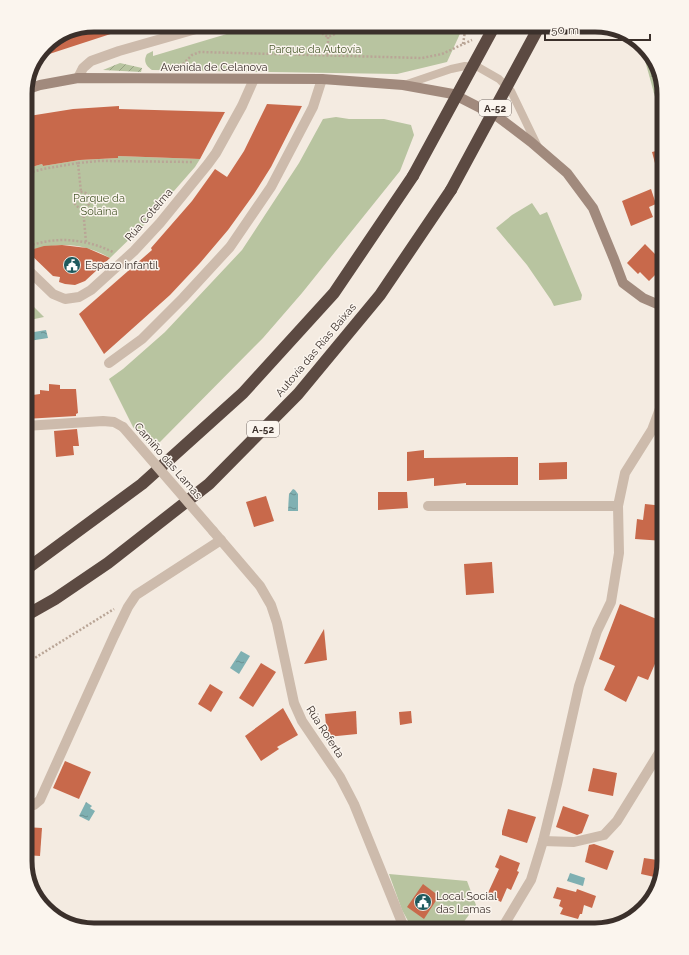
<svg xmlns="http://www.w3.org/2000/svg" width="689" height="955" viewBox="0 0 689 955" font-family="Raleway,sans-serif">
<style>
.forest{fill:url(#forest-firs)}
.park{fill:#b8c4a0}
.garden{fill:url(#garden-furrows)}
.water{fill:url(#water-ripples)}
.building{fill:#c8694b}
.lines{fill:none;stroke-linecap:round;stroke-linejoin:round}
.path{stroke:#b9a596;stroke-width:2.5;stroke-dasharray:2 2;stroke-linecap:butt}
.lane{stroke:#cdbbac;stroke-width:8}
.street{stroke:#cdbbac;stroke-width:10}
.secondary{stroke:#a18a7d;stroke-width:10}
.highway{stroke:#5c4a42;stroke-width:12}
.street-bridge{stroke:#cdbbac;stroke-width:10}
.highway-bridge{stroke:#5c4a42;stroke-width:12}
.labels{text-anchor:middle;dominant-baseline:central;stroke-width:3;stroke-linejoin:round;paint-order:stroke}
.shield{fill:#fbf5ee;stroke:#756b66;stroke-width:1}
.shield-label{font-size:10px;font-weight:bold;fill:#3b302b}
.park-label{font-size:11px;fill:#4a5a2e;stroke:#fbf5ee}
.street-label{font-size:11px;fill:#3b302b;stroke:#fbf5ee}
.poi-label{font-size:11px;fill:#3b302b;stroke:#fbf5ee;text-anchor:start}
.rim{fill:none;stroke:#3b302b;stroke-width:5}
</style>
<defs>
<pattern id="forest-firs" width="22" height="20" patternUnits="userSpaceOnUse"><rect width="22" height="20" fill="#b8c4a0"/><path d="M5 1l3.5 6h-7zM16 11l3.5 6h-7z" fill="#97a083"/></pattern>
<pattern id="garden-furrows" width="10" height="10" patternUnits="userSpaceOnUse"><rect width="10" height="10" fill="#b8c4a0"/><path d="M-1 1l2-2M0 10L10 0M9 11l2-2" fill="none" stroke="#97a083"/></pattern>
<pattern id="water-ripples" width="26" height="14" patternUnits="userSpaceOnUse"><rect width="26" height="14" fill="#7fb0b2"/><path d="M2 4q2-2 4 0t4 0M15 11q2-2 4 0t4 0" fill="none" stroke="#699091"/></pattern>
</defs>
<rect width="100%" height="100%" fill="#f4ebe1"/>
<polygon class="forest" points="641,46 655,60 664,95 664,107 657,104"/>
<g class="park">
<path d="M257,25H464L447,62L397,74L152,70C146,66 143,61 147,54L155,50L153,51V56Z"/>
<polygon points="336,117 349,119 384,119 411,125 414,135 400,171 302,293 263,338 160,442 151,448 133,427 109,379 123,369 165,332 242,250 299,163 323,119"/>
<path d="M118,156L200,159L195,167L145,224L110,258C82,242 59,242 28,251L25,249V169L42,164L43,166L80,160L118,158Z"/>
<polygon points="532,203 540,215 547,212 582,295 581,300 554,306 551,300 527,265 496,228 512,215"/>
<polygon points="25,298 44,317 25,321"/>
<polygon points="389,874 467,881 476,905 458,930 413,930 402,910"/>
</g>
<polygon class="garden" points="120,63 142,68 141,72 103,70"/>
<g class="water">
<polygon points="46,330 48,338 29,341 28,333"/>
<polygon points="293,489 295,490 298,494 298,511 288,511 289,494"/>
<polygon points="241,651 250,656 239,674 230,668"/>
<polygon points="86,802 92,806 90,808 95,811 89,821 79,816"/>
<polygon points="570,873 585,878 583,886 567,881"/>
</g>
<g class="building">
<polygon points="94,25 132,25 132,27 37,58 49,42"/>
<polygon points="267,104 302,106 271,167 254,194 228,230 200,263 170,295 104,354 79,314 152,250 151,248 192,201 215,169 227,177 244,151"/>
<polygon points="119,106 119,109 225,112 200,159 118,156 118,158 80,160 43,166 42,164 25,169 25,120 30,119 29,116 73,109"/>
<polygon points="664,149 664,181 660,182 652,152"/>
<polygon points="651,189 656,204 649,207 653,217 631,226 622,201"/>
<polygon points="645,244 655,254 664,246 664,266 649,281 640,272 638,274 627,263"/>
<polygon points="62,245 87,248 110,258 85,281 75,285 65,284 59,282 60,277 53,276 27,251 44,246"/>
<polygon points="49,384 60,385 60,389 76,389 78,413 76,414 76,416 25,419 25,396 40,394 40,390 49,391"/>
<polygon points="77,429 79,446 73,446 74,455 56,457 54,431"/>
<polygon points="424,450 424,458 518,457 518,485 466,485 466,483 434,486 434,478 407,481 407,452"/>
<polygon points="567,462 567,479 539,480 539,463"/>
<polygon points="378,492 407,492 408,508 378,510"/>
<polygon points="266,496 274,521 254,527 246,502"/>
<polygon points="645,504 664,506 664,541 635,539 637,519 643,520"/>
<polygon points="492,562 494,593 466,595 464,564"/>
<polygon points="620,604 664,622 664,643 648,680 638,676 626,702 604,690 615,666 599,659"/>
<polygon points="324,629 327,660 304,664"/>
<polygon points="261,663 276,672 253,707 239,698"/>
<polygon points="210,684 223,692 211,712 198,704"/>
<polygon points="283,708 298,735 277,747 279,749 261,761 245,736"/>
<polygon points="356,711 357,734 327,737 325,714"/>
<polygon points="411,711 412,723 400,725 399,712"/>
<polygon points="65,761 91,772 79,799 53,788"/>
<polygon points="593,768 617,773 613,796 588,791"/>
<polygon points="563,806 589,815 582,833 577,835 556,827"/>
<polygon points="508,809 536,817 527,843 502,835 502,831"/>
<polygon points="25,827 42,828 40,856 25,855"/>
<polygon points="594,844 614,851 607,870 585,862 589,845"/>
<polygon points="500,855 520,863 517,871 519,872 511,890 507,888 501,902 487,895 499,869 495,867"/>
<polygon points="644,858 664,861 659,878 641,874"/>
<polygon points="423,884 439,896 424,919 407,907"/>
<polygon points="557,887 576,892 577,889 596,896 592,908 584,905 582,914 580,914 578,919 560,914 563,908 559,906 561,900 553,898"/>
</g>
<g class="lines">
<g class="path">
<path d="M322,25C319,35 328,40 336,33L335,25"/>
<polyline points="328,37 328,55"/>
<polyline points="463,44 466,25"/>
<polyline points="180,67 192,55 200,52 422,58 442,54 472,40"/>
<polyline points="78,163 99,161 194,162"/>
<polyline points="25,174 43,169 78,163 81,192"/>
<circle cx="82" cy="200" r="8"/>
<polyline points="83,208 86,242"/>
<path d="M29,246C57,236 86,239 113,252"/>
<polyline points="25,664 114,609"/>
</g>
<polyline class="lane" points="404,85 451,69 465,66 478,67 499,79 511,91 538,147"/>
<g class="street">
<polyline points="78,78 83,68 91,61 119,51 210,25"/>
<polyline points="25,267 53,294 65,299 79,297 91,290 134,251 160,223 208,164 216,153 242,106 254,79"/>
<polyline points="109,363 142,339 183,298 230,247 271,187 313,107 322,79"/>
<polyline points="25,426 103,421 114,422 123,427"/>
<polyline points="428,506 618,506"/>
<polyline points="213,531 260,586 271,605 277,623 294,703 302,721 340,777 354,804 405,930"/>
<polyline points="25,806 34,805 40,800 114,636 128,607 136,595 221,540"/>
<polyline points="543,841 574,842 604,835 617,821 664,745"/>
<polyline points="501,930 531,880 543,841 557,784 579,686 597,631 611,602 619,553 618,506 625,473 652,430 664,398"/>
</g>
<polyline class="secondary" points="25,90 40,85 78,78 322,79 403,85 453,94 498,117 531,142 567,173 593,208 614,259 623,283 643,298 664,307"/>
<g class="highway">
<polyline points="25,569 32,565 142,484 243,393 334,293 413,176"/>
<polyline points="25,616 55,599 108,563 209,484 298,394 380,295 451,190"/>
</g>
<polyline class="street-bridge" points="123,427 213,531"/>
<g class="highway-bridge">
<polyline points="413,176 495,25"/>
<polyline points="451,190 540,25"/>
</g>
</g>
<defs>
<g id="civic-disc" transform="scale(0.9)"><circle r="9.5" fill="#1f5a5e" stroke="#fbf5ee"/><path d="M-.6-6.5H3V-4.5H.6V-3L4-1V1h2V6H-6V1h2V-1L-.6-3ZM-1.2 2.5V6h2.4V2.5Z" fill="#fff"/></g>
</defs>
<g fill-rule="evenodd">
<use href="#civic-disc" x="72" y="265"/>
<use href="#civic-disc" x="423" y="902"/>
</g>
<g class="labels">
<g class="shield">
<rect x="479" y="100" width="32" height="16" rx="3"/>
<rect x="247" y="421" width="32" height="16" rx="3"/>
</g>
<g class="shield-label">
<text x="495" y="108">A-52</text>
<text x="263" y="429">A-52</text>
</g>
<g class="park-label">
<text x="315" y="49">Parque da Autovía</text>
<text x="99" y="198">Parque da<tspan x="99" dy="13">Solaina</tspan></text>
</g>
<g class="street-label">
<text x="214" y="67">Avenida de Celanova</text>
<text transform="translate(149 215) rotate(-49)">Rúa Cotelma</text>
<text transform="translate(316 350) rotate(-50)">Autovía das Rías Baixas</text>
<text transform="translate(168 461) rotate(49)">Camiño das Lamas</text>
<text transform="translate(325 732) rotate(57)">Rúa Roferta</text>
</g>
<g class="poi-label">
<text x="85" y="265">Espazo infantil</text>
<text x="436" y="896">Local Social<tspan x="436" dy="13">das Lamas</tspan></text>
</g>
</g>
<path d="M0 0H689V955H0ZM94 32H595A62 62 0 0 1 657 94V861A62 62 0 0 1 595 923H94A62 62 0 0 1 32 861V94A62 62 0 0 1 94 32Z" fill="#fbf5ee" fill-rule="evenodd"/>
<path class="rim" d="M94 32H595A62 62 0 0 1 657 94V861A62 62 0 0 1 595 923H94A62 62 0 0 1 32 861V94A62 62 0 0 1 94 32Z"/>
<path d="M545 34v6h105v-6" fill="none" stroke="#3b302b" stroke-width="2"/>
<text x="551" y="34" font-size="12" fill="#3b302b" stroke="#fbf5ee" stroke-width="3" paint-order="stroke">50 m</text>
</svg>
